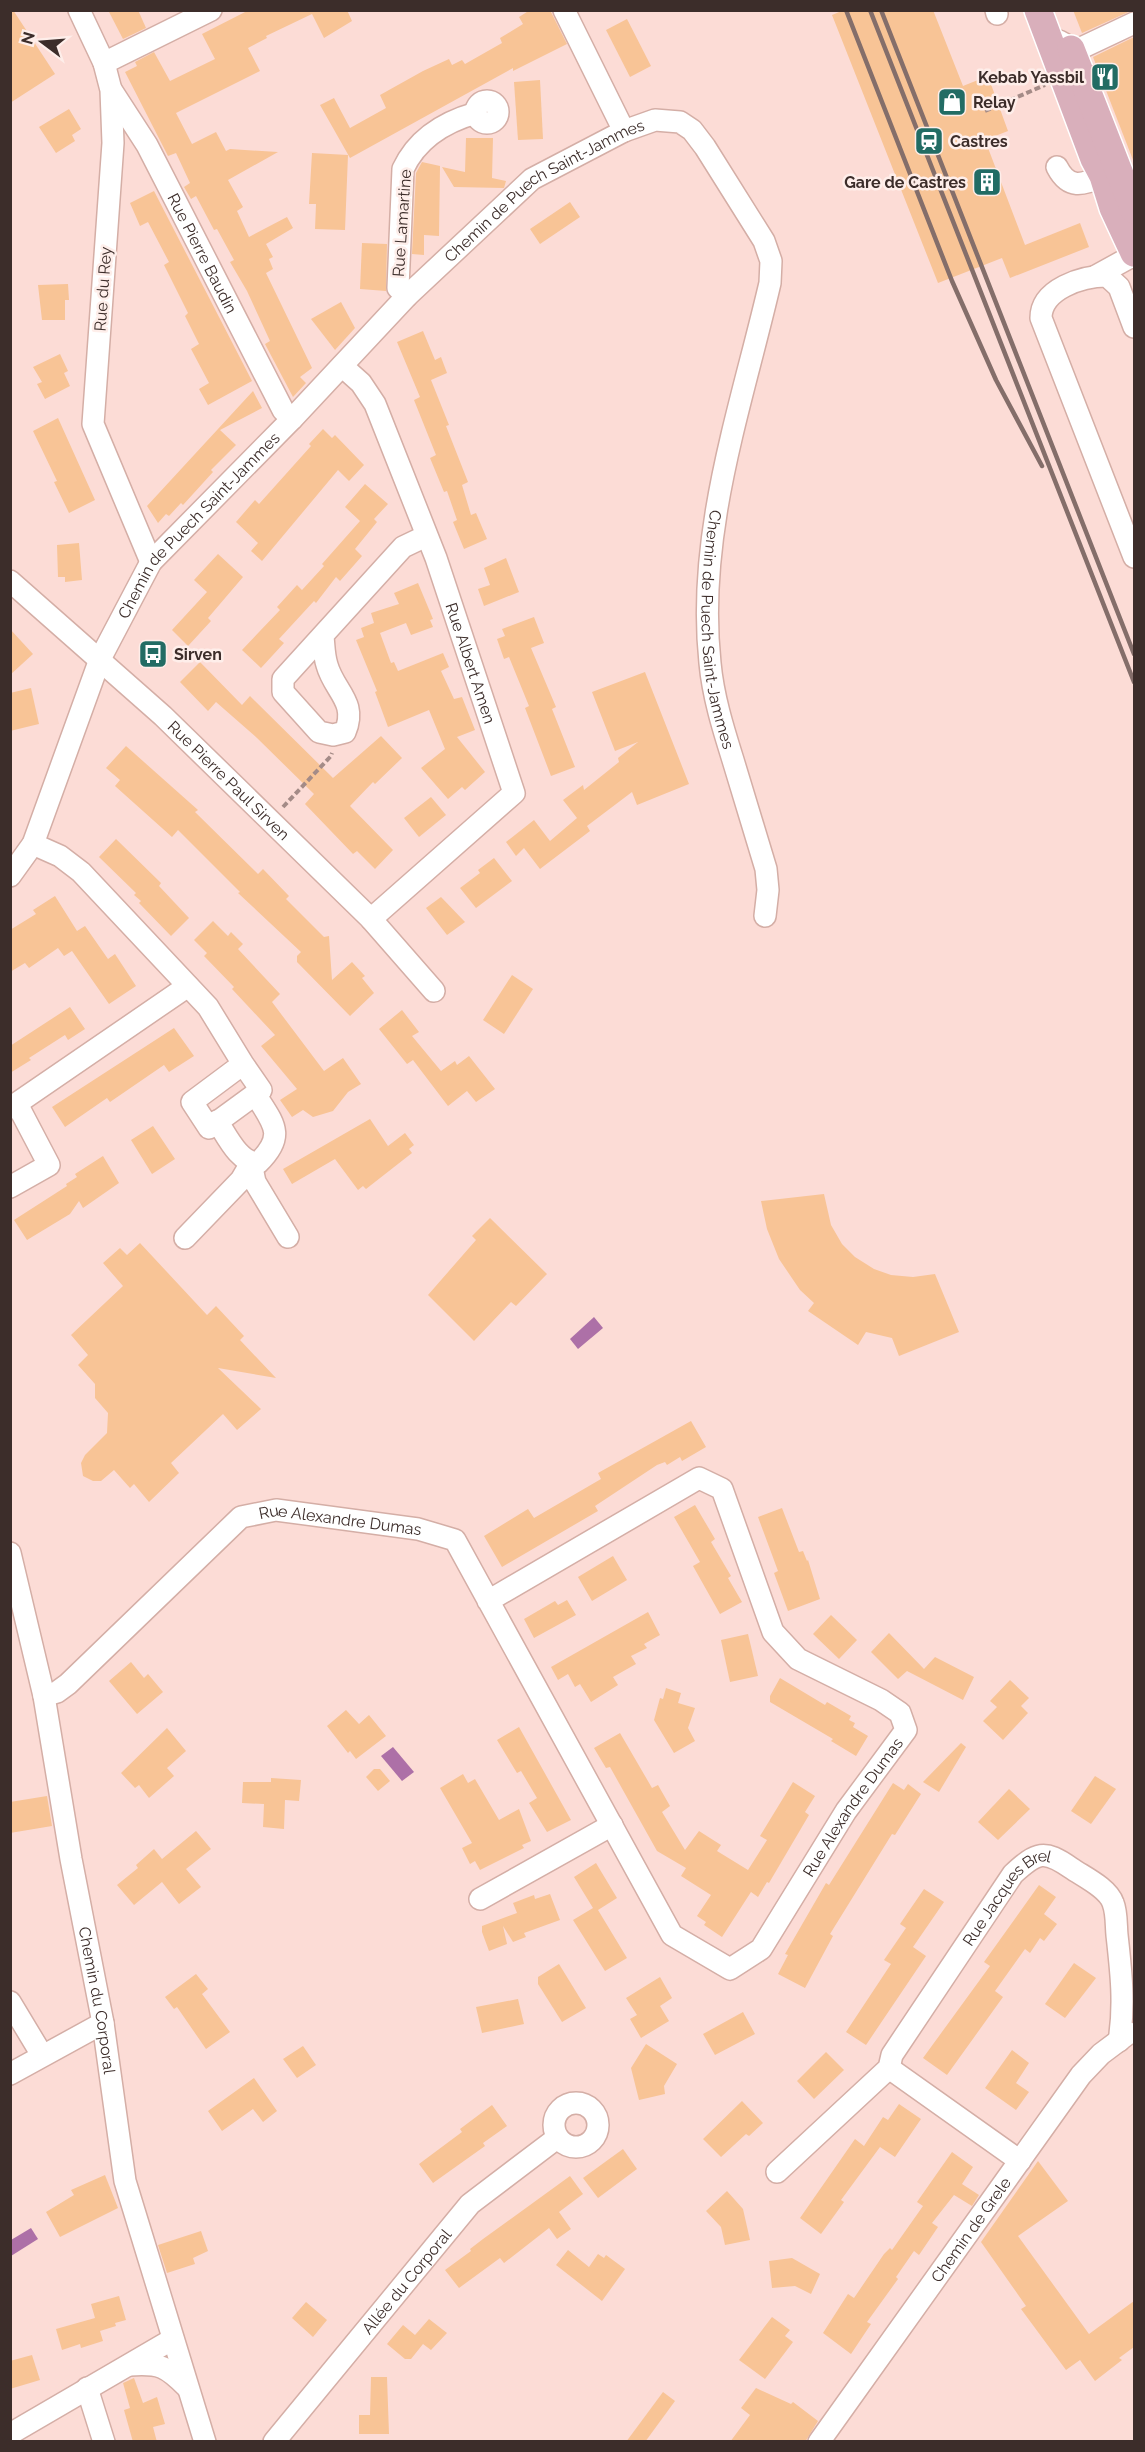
<svg xmlns="http://www.w3.org/2000/svg" width="1145" height="2452" viewBox="0 0 1145 2452" font-family="Raleway,sans-serif">
<style>
.water{fill:#ad70a7}
.building{fill:#f8c496}
.lines{fill:none;stroke-linecap:round;stroke-linejoin:round}
.minor-casing{stroke:#d4aea6;stroke-width:24}
.major-casing{stroke:#fff;stroke-width:30}
.path{stroke:#a48b87;stroke-width:4;stroke-dasharray:6 3;stroke-linecap:butt}
.minor{stroke:#fff;stroke-width:21}
.major{stroke:#d9afbb;stroke-width:27}
.rail{stroke:#846e6a;stroke-width:4.5}
.labels{text-anchor:middle;dominant-baseline:central;stroke-width:5;stroke-linejoin:round;paint-order:stroke}
.poi-label{font-size:16px;font-weight:bold;fill:#3c2d2a;stroke:#feeeea;text-anchor:start}
.street-label{font-size:16px;fill:#3c2d2a;stroke:#feeeea}
</style>
<rect width="100%" height="100%" fill="#fcdcd6"/>
<g class="water">
<polygon points="594,1317 603,1328 578,1349 570,1339"/>
<polygon points="393,1747 414,1772 402,1781 381,1756"/>
<polygon points="31,2228 38,2239 11,2256 11,2240"/>
</g>
<g class="building">
<polygon points="10,10 13,10 55,74 10,103"/>
<polygon points="108,10 138,10 146,28 123,39"/>
<polygon points="249,10 347,10 352,21 324,38 312,14 266,36 267,38 248,48 260,71 176,113 192,144 216,132 226,151 230,149 278,152 228,180 243,207 237,211 249,237 287,217 293,228 266,244 273,257 269,259 273,269 266,273 312,368 300,377 306,383 293,397 265,344 270,341 247,291 230,262 234,260 217,229 214,230 196,196 191,199 184,187 190,183 176,153 168,156 125,72 137,66 135,62 154,52 170,81 215,59 202,34"/>
<polygon points="530,10 550,10 567,44 513,71 513,68 350,158 320,105 334,98 350,128 386,108 380,95 423,71 449,59 452,65 462,60 465,64 502,43 500,38 523,24 519,17"/>
<polygon points="844,10 933,10 963,86 988,76 1008,131 985,140 1025,245 1080,223 1089,247 1010,278 1002,258 938,283 832,15"/>
<polygon points="1073,10 1133,10 1082,33"/>
<polygon points="627,19 651,66 630,77 606,30"/>
<polygon points="1134,37 1134,160 1133,160 1093,57"/>
<polygon points="540,80 543,139 518,140 514,82"/>
<polygon points="69,109 81,129 72,135 75,141 56,153 39,127"/>
<polygon points="466,138 493,138 492,178 506,181 504,188 454,187 442,167 465,172"/>
<polygon points="312,153 348,155 345,230 315,229 316,204 309,204"/>
<polygon points="422,162 440,166 439,236 424,235 424,255 412,254 416,173"/>
<polygon points="154,191 252,381 208,405 199,389 209,383 191,349 199,344 185,316 188,313 164,265 169,262 148,222 140,226 130,203"/>
<polygon points="570,202 580,217 540,244 530,229"/>
<polygon points="362,243 387,244 386,291 360,289"/>
<polygon points="68,284 69,300 65,300 65,320 42,320 38,285"/>
<polygon points="341,302 355,328 335,350 311,319"/>
<polygon points="423,331 435,360 441,357 447,373 431,380 449,425 446,426 468,482 462,485 471,515 476,513 487,539 464,549 453,522 457,520 447,491 444,492 430,458 436,455 414,400 420,397 397,342"/>
<polygon points="60,354 68,371 64,373 70,386 45,399 37,384 42,382 33,367"/>
<polygon points="253,391 262,408 220,430 236,445 211,470 213,472 183,505 181,503 169,516 166,514 158,523 147,506"/>
<polygon points="58,418 95,500 69,513 54,482 57,481 33,431"/>
<polygon points="323,429 332,438 335,435 364,465 349,481 338,470 262,561 251,551 258,543 236,522 255,500 259,504 311,446 309,444"/>
<polygon points="365,484 388,504 374,519 377,522 355,549 362,556 340,581 336,577 316,603 314,601 279,639 284,643 261,668 242,650 280,610 277,607 297,585 302,590 324,566 322,564 360,521 345,507"/>
<polygon points="79,543 82,580 65,582 65,577 58,577 57,545"/>
<polygon points="218,554 243,577 208,618 211,621 188,646 172,630 207,592 194,580"/>
<polygon points="506,558 519,592 484,606 478,589 490,585 484,568"/>
<polygon points="418,583 433,619 430,620 433,627 411,635 406,623 380,633 391,663 394,662 398,671 443,653 449,667 441,671 454,699 462,697 475,730 457,737 485,772 465,790 462,787 448,799 421,768 445,749 429,710 388,727 375,692 377,691 356,640 364,637 361,628 374,623 371,613 399,604 394,593"/>
<polygon points="534,617 544,643 531,648 556,707 552,709 575,767 551,776 525,708 529,706 509,657 504,659 497,639 505,636 502,629"/>
<polygon points="10,629 33,654 10,675"/>
<polygon points="200,662 242,705 250,696 333,778 381,736 402,758 375,784 373,782 350,806 393,850 375,869 357,851 353,854 305,804 314,794 257,738 216,702 208,711 180,682"/>
<polygon points="645,672 689,784 637,805 632,792 587,826 590,831 540,869 524,848 516,856 506,842 534,820 550,841 577,818 563,800 583,785 584,790 619,762 618,758 638,742 615,751 592,692"/>
<polygon points="31,688 39,724 10,731 10,693"/>
<polygon points="126,746 198,810 195,812 258,874 263,869 289,896 286,899 324,937 329,936 332,980 352,962 365,976 362,978 374,993 350,1016 297,962 297,956 301,952 238,893 240,892 178,830 172,837 115,786 120,780 106,768"/>
<polygon points="431,797 446,815 419,837 404,818"/>
<polygon points="116,839 161,883 159,886 189,918 171,936 139,903 141,901 134,895 136,893 99,857"/>
<polygon points="494,858 512,881 476,908 460,888 480,873 478,870"/>
<polygon points="55,896 77,931 85,926 108,959 115,954 136,986 109,1004 72,951 64,956 58,948 29,968 25,963 10,972 10,930 36,914 33,910"/>
<polygon points="441,897 465,922 447,935 426,908"/>
<polygon points="213,921 228,936 231,932 243,944 238,949 280,994 272,1002 324,1071 343,1058 361,1084 348,1092 333,1111 313,1117 303,1110 292,1117 280,1100 297,1089 261,1046 275,1035 232,989 234,987 204,956 207,953 194,940"/>
<polygon points="512,975 533,989 504,1034 483,1020"/>
<polygon points="70,1007 85,1029 68,1040 65,1035 29,1058 31,1060 10,1073 10,1046"/>
<polygon points="402,1010 419,1032 412,1036 441,1071 455,1061 457,1065 469,1056 495,1089 476,1102 467,1091 448,1106 413,1060 407,1064 379,1029"/>
<polygon points="174,1028 194,1056 169,1072 164,1065 110,1102 107,1098 65,1127 52,1107"/>
<polygon points="370,1119 388,1146 405,1133 414,1145 409,1149 412,1153 366,1189 363,1186 358,1190 335,1159 292,1184 283,1169"/>
<polygon points="153,1126 175,1159 152,1174 131,1140"/>
<polygon points="103,1156 119,1183 83,1208 79,1201 70,1214 27,1240 14,1220 67,1186 66,1184 77,1177 75,1174"/>
<polygon points="824,1194 831,1225 842,1244 855,1257 874,1269 891,1275 913,1277 935,1274 959,1332 899,1356 892,1338 866,1332 858,1345 808,1311 814,1303 800,1290 779,1259 767,1229 761,1201"/>
<polygon points="490,1218 547,1274 516,1306 511,1302 474,1341 428,1295 476,1240 472,1236"/>
<polygon points="140,1243 207,1315 216,1306 244,1336 240,1340 276,1378 218,1368 261,1409 237,1430 223,1414 171,1463 179,1473 149,1502 134,1484 130,1488 114,1470 101,1481 93,1481 83,1476 81,1463 85,1455 107,1433 108,1413 95,1398 95,1384 78,1365 88,1355 71,1335 123,1286 103,1263 120,1248 127,1255"/>
<polygon points="691,1421 706,1447 682,1461 680,1457 667,1465 665,1462 657,1465 595,1506 598,1511 502,1567 484,1536 528,1509 534,1518 601,1479 598,1473"/>
<polygon points="695,1505 715,1539 711,1542 731,1576 728,1578 742,1602 720,1614 693,1566 700,1562 674,1517"/>
<polygon points="782,1508 799,1552 803,1551 807,1561 808,1560 820,1599 788,1611 774,1573 778,1571 758,1517"/>
<polygon points="613,1556 627,1580 592,1601 578,1577"/>
<polygon points="567,1600 576,1615 534,1638 524,1619 555,1601 558,1605"/>
<polygon points="648,1612 660,1635 644,1644 647,1648 631,1656 636,1664 613,1677 618,1685 591,1702 580,1684 575,1687 568,1674 558,1680 551,1667"/>
<polygon points="831,1615 857,1640 839,1659 813,1634"/>
<polygon points="889,1633 924,1669 935,1657 974,1677 963,1700 907,1671 898,1679 871,1652"/>
<polygon points="748,1634 758,1676 730,1682 721,1640"/>
<polygon points="131,1662 144,1678 148,1674 163,1692 137,1714 109,1681"/>
<polygon points="780,1678 825,1705 827,1702 851,1716 849,1720 855,1723 853,1727 868,1736 856,1756 831,1741 833,1739 770,1702 770,1696"/>
<polygon points="1010,1680 1029,1698 1021,1706 1028,1713 1003,1740 983,1721 997,1707 990,1701"/>
<polygon points="666,1688 681,1693 678,1703 695,1708 688,1728 695,1741 674,1753 654,1720 660,1698 663,1699"/>
<polygon points="346,1710 359,1724 369,1715 386,1736 356,1759 350,1751 348,1753 327,1726"/>
<polygon points="519,1727 571,1820 547,1832 529,1803 537,1798 521,1771 517,1773 497,1740"/>
<polygon points="167,1728 186,1751 167,1768 174,1776 149,1798 139,1785 135,1788 121,1773"/>
<polygon points="620,1733 652,1788 658,1785 670,1806 662,1812 685,1850 699,1831 721,1845 717,1851 748,1870 767,1840 760,1836 793,1782 815,1796 805,1812 809,1815 769,1883 767,1882 758,1897 751,1892 722,1937 704,1925 706,1922 697,1916 711,1895 681,1876 686,1868 657,1851 610,1767 606,1768 594,1748"/>
<polygon points="961,1743 966,1747 939,1792 923,1782"/>
<polygon points="374,1769 380,1769 390,1781 378,1791 366,1777"/>
<polygon points="463,1774 468,1783 475,1779 499,1820 519,1809 531,1841 522,1845 524,1848 480,1870 475,1861 470,1864 462,1848 472,1843 440,1788"/>
<polygon points="1095,1776 1116,1789 1091,1824 1071,1811"/>
<polygon points="271,1778 301,1780 299,1801 285,1800 284,1829 263,1827 264,1804 242,1803 243,1782 271,1782"/>
<polygon points="893,1783 904,1790 908,1784 921,1794 895,1835 892,1834 830,1934 833,1936 805,1988 778,1974 788,1955 785,1954 826,1883 829,1885"/>
<polygon points="1009,1789 1030,1809 998,1840 978,1822"/>
<polygon points="47,1796 52,1826 10,1833 10,1802"/>
<polygon points="196,1831 211,1849 186,1869 201,1887 179,1904 162,1882 134,1905 117,1885 138,1868 136,1865 154,1849 162,1859"/>
<polygon points="596,1863 617,1898 598,1910 627,1958 605,1971 573,1920 593,1908 574,1877"/>
<polygon points="1039,1885 1056,1897 1044,1914 1057,1924 1044,1941 1040,1938 1030,1953 1025,1949 995,1991 1003,1997 947,2075 923,2058 990,1966 984,1962"/>
<polygon points="924,1889 944,1902 913,1947 926,1956 866,2045 846,2032 891,1964 884,1960 906,1928 900,1924"/>
<polygon points="550,1894 560,1920 524,1933 526,1937 513,1942 503,1926 507,1944 489,1951 482,1932 482,1926 517,1913 513,1903 534,1895 535,1899"/>
<polygon points="1074,1963 1096,1978 1065,2018 1045,2004"/>
<polygon points="559,1964 586,2008 562,2022 538,1984 538,1977"/>
<polygon points="196,1974 208,1989 202,1994 230,2032 206,2049 177,2007 174,2009 165,1997"/>
<polygon points="660,1977 672,1998 660,2006 669,2021 641,2038 630,2019 637,2015 626,1998"/>
<polygon points="518,1999 524,2024 482,2033 476,2007"/>
<polygon points="743,2012 755,2034 715,2055 703,2034"/>
<polygon points="646,2044 677,2064 664,2086 665,2094 639,2100 631,2068"/>
<polygon points="303,2046 316,2065 297,2078 283,2059"/>
<polygon points="1012,2050 1029,2063 1016,2083 1029,2092 1016,2110 985,2088"/>
<polygon points="826,2052 844,2070 814,2099 797,2081"/>
<polygon points="254,2078 277,2111 263,2122 253,2109 222,2131 208,2111"/>
<polygon points="742,2101 763,2123 749,2136 746,2134 721,2157 703,2139"/>
<polygon points="899,2104 921,2119 895,2157 880,2147 841,2200 844,2202 821,2234 800,2218 855,2139 864,2146 883,2117 888,2120"/>
<polygon points="492,2105 507,2126 483,2143 485,2146 433,2183 419,2164 462,2132 460,2129"/>
<polygon points="623,2149 637,2169 598,2198 583,2178"/>
<polygon points="952,2152 973,2167 962,2184 979,2195 972,2206 954,2195 932,2223 938,2227 919,2255 914,2251 896,2277 898,2279 867,2322 871,2324 851,2354 823,2333 848,2294 854,2298 884,2254 890,2248 892,2250 923,2206 917,2202"/>
<polygon points="1038,2161 1068,2201 1018,2236 1089,2334 1134,2301 1134,2347 1119,2358 1122,2360 1095,2381 1080,2360 1066,2370 1021,2309 1026,2306 981,2242"/>
<polygon points="105,2175 118,2208 60,2237 46,2212 74,2195 71,2190"/>
<polygon points="570,2176 583,2194 559,2212 571,2229 557,2239 549,2228 504,2263 500,2258 459,2288 445,2270 471,2251 470,2249 483,2239"/>
<polygon points="727,2191 743,2209 750,2240 725,2245 721,2227 706,2211"/>
<polygon points="201,2231 208,2251 193,2258 195,2264 167,2273 158,2245"/>
<polygon points="568,2250 589,2267 598,2254 604,2258 606,2255 625,2269 602,2301 556,2265"/>
<polygon points="792,2258 820,2274 811,2294 795,2286 772,2288 769,2261"/>
<polygon points="119,2296 126,2320 115,2323 116,2326 100,2331 103,2341 81,2348 80,2344 62,2350 56,2329 95,2318 91,2304"/>
<polygon points="306,2302 327,2320 313,2337 292,2318"/>
<polygon points="772,2317 790,2330 785,2336 793,2342 765,2379 739,2360"/>
<polygon points="429,2319 447,2333 431,2350 423,2344 411,2359 405,2359 387,2344 403,2325 415,2335"/>
<polygon points="32,2355 40,2380 10,2389 10,2361"/>
<polygon points="371,2377 387,2377 389,2434 359,2434 359,2415 370,2415"/>
<polygon points="134,2378 143,2403 157,2397 165,2424 153,2427 157,2442 133,2442 124,2410 130,2408 123,2383"/>
<polygon points="756,2388 791,2404 793,2402 818,2421 805,2442 730,2442 750,2415 741,2408"/>
<polygon points="663,2392 675,2401 645,2442 626,2442"/>
</g>
<g class="lines">
<g class="minor-casing">
<g id="minor">
<polyline points="79,10 104,63 111,90 113,143 93,424 151,562"/>
<polyline points="564,10 624,131"/>
<polyline points="996,10 997,14"/>
<polyline points="1059,41 1070,47 1079,49 1134,23"/>
<polyline points="104,63 211,10"/>
<path id="s1" d="M112,91L147,145L283,410L292,419"/>
<circle cx="487" cy="112" r="11"/>
<path d="M1057,167C1069,190 1082,185 1103,176L1113,185"/>
<polyline points="1096,276 1134,255"/>
<path d="M407,296L398,288L403,169C417,139 444,122 476,113"/>
<path d="M1134,327L1119,287L1107,276C1082,276 1041,289 1041,318L1134,557"/>
<path id="s2" d="M342,366L361,383L375,404L436,558L514,793L371,919"/>
<path id="s3" d="M10,581L163,716L371,919L434,991"/>
<path d="M323,636C324,646 324,656 327,665C334,691 358,702 345,732L333,735L319,732L283,692V679L403,547L426,536"/>
<polyline points="33,844 60,856 81,872 208,1007 243,1064 192,1102 209,1128 261,1090 243,1064"/>
<path id="s4" d="M10,876L33,844L100,659L151,562L292,419L407,296L532,179L624,131L655,120L680,122L692,130L705,147L764,241L771,261L770,283C741,408 696,533 710,663C713,696 723,728 733,760C744,796 755,833 766,869L768,890L765,916"/>
<polyline points="10,1108 188,986"/>
<path d="M217,1121C227,1136 239,1163 258,1163C287,1135 273,1123 255,1094"/>
<polyline points="251,1163 255,1182 288,1237"/>
<polyline points="10,1187 49,1165 17,1104"/>
<polyline points="185,1238 241,1180 251,1163"/>
<path id="s5" d="M10,1553L44,1696L71,1859L103,2023L125,2181L205,2442"/>
<path id="s6" d="M44,1696L57,1692L68,1684L241,1517L276,1510L418,1529L455,1540L672,1935L730,1969L761,1949L846,1811L906,1730L900,1713L881,1700L798,1659L773,1632L722,1489L699,1478L488,1601"/>
<polyline points="480,1899 612,1825"/>
<polyline points="10,2002 42,2055"/>
<polyline points="889,2068 1020,2161"/>
<polyline points="10,2074 103,2023"/>
<circle cx="576" cy="2125" r="22"/>
<path id="s7" d="M777,2172L889,2068L892,2055L1013,1874C1037,1852 1044,1849 1071,1868C1084,1877 1108,1888 1113,1903C1117,1913 1116,1926 1117,1935C1121,1971 1125,2005 1119,2041"/>
<path d="M130,2365C160,2363 166,2366 187,2387"/>
<polyline points="87,2388 104,2442"/>
<polyline points="10,2434 173,2339"/>
<path id="s8" d="M274,2442L470,2204L557,2138"/>
<path id="s9" d="M819,2442L1081,2075L1101,2054L1129,2033"/>
</g>
</g>
<g class="major-casing">
<g id="major">
<polyline points="1038,10 1094,159 1103,176 1113,208 1134,253"/>
<polyline points="1071,49 1134,210"/>
</g>
</g>
<g class="path">
<polyline points="985,111 1045,85"/>
<polyline points="283,807 331,756 332,753"/>
</g>
<use href="#minor" class="minor"/>
<use href="#major" class="major"/>
<g class="rail">
<polyline points="846,10 952,281 996,380 1042,466"/>
<polyline points="870,10 1134,682"/>
<polyline points="881,10 1134,654"/>
</g>
</g>
<defs>
<g id="restaurant-square" transform="scale(1.5)"><rect x="-9" y="-9" width="18" height="18" rx="4" fill="#226c64" stroke="#feeeea"/><path d="M-5-6h1v4h1v-4h1v4h1v-4h1v5L-1.5 .5V6h-2V.5L-5-1ZM5-6V6H3V1.5H1.5Q1.5-4 5-6Z" fill="#fff"/></g>
<g id="shop-square" transform="scale(1.5)"><rect x="-9" y="-9" width="18" height="18" rx="4" fill="#226c64" stroke="#feeeea"/><path d="M-5-2.5h2.3a2.7 3.5 0 0 1 5.4 0H5L5.5 6h-11ZM-1.5-2.5h3a1.5 2.3 0 0 0-3 0Z" fill="#fff"/></g>
<g id="station-square" transform="scale(1.5)"><rect x="-9" y="-9" width="18" height="18" rx="4" fill="#226c64" stroke="#feeeea"/><path d="M-3-6H3Q5-6 5-4V2Q5 4 3 4L4.5 6H3L1.5 4h-3L-3 6H-4.5L-3 4Q-5 4-5 2V-4Q-5-6-3-6ZM-3.5-4v3h7v-3ZM-3.5 1v1.5H-2V1ZM2 1v1.5H3.5V1Z" fill="#fff"/></g>
<g id="building-square" transform="scale(1.5)"><rect x="-9" y="-9" width="18" height="18" rx="4" fill="#226c64" stroke="#feeeea"/><path d="M-4-6H4V6H1V3H-1V6H-4ZM-2.5-4.3h1.7v1.8h-1.7ZM.8-4.3h1.7v1.8H.8ZM-2.5-1h1.7V.8h-1.7ZM.8-1h1.7V.8H.8Z" fill="#fff"/></g>
<g id="bus-square" transform="scale(1.5)"><rect x="-9" y="-9" width="18" height="18" rx="4" fill="#226c64" stroke="#feeeea"/><path d="M-5-6H5V4H4V6H2V4H-2V6H-4V4H-5ZM-3.5-4V0h7V-4ZM-3.5 1.2v1.5H-2V1.2ZM2 1.2v1.5H3.5V1.2Z" fill="#fff"/></g>
</defs>
<g fill-rule="evenodd">
<use href="#restaurant-square" x="1105" y="77"/>
<use href="#shop-square" x="952" y="102"/>
<use href="#station-square" x="929" y="141"/>
<use href="#building-square" x="987" y="182"/>
<use href="#bus-square" x="153" y="654"/>
</g>
<g class="labels">
<g class="poi-label">
<text x="1084" y="77" text-anchor="end">Kebab Yassbil</text>
<text x="973" y="102">Relay</text>
<text x="950" y="141">Castres</text>
<text x="966" y="182" text-anchor="end">Gare de Castres</text>
<text x="174" y="654">Sirven</text>
</g>
<g class="street-label">
<text stroke="none"><textPath href="#s4" startOffset="890">Chemin de Puech Saint-Jammes</textPath></text>
<text transform="translate(402 223) rotate(-86)">Rue Lamartine</text>
<text stroke="none"><textPath href="#s1" startOffset="186">Rue Pierre Baudin</textPath></text>
<text transform="translate(103 289) rotate(-86)">Rue du Rey</text>
<text stroke="none"><textPath href="#s4" startOffset="404">Chemin de Puech Saint-Jammes</textPath></text>
<text stroke="none"><textPath href="#s4" startOffset="1592">Chemin de Puech Saint-Jammes</textPath></text>
<text stroke="none"><textPath href="#s2" startOffset="327">Rue Albert Amen</textPath></text>
<text stroke="none"><textPath href="#s3" startOffset="296">Rue Pierre Paul Sirven</textPath></text>
<text stroke="none"><textPath href="#s6" startOffset="368">Rue Alexandre Dumas</textPath></text>
<text stroke="none"><textPath href="#s6" startOffset="1209">Rue Alexandre Dumas</textPath></text>
<text stroke="none"><textPath href="#s7" startOffset="364">Rue Jacques Brel</textPath></text>
<text stroke="none"><textPath href="#s5" startOffset="456">Chemin du Corporal</textPath></text>
<text stroke="none"><textPath href="#s9" startOffset="261">Chemin de Grele</textPath></text>
<text stroke="none"><textPath href="#s8" startOffset="208">Allée du Corporal</textPath></text>
</g>
</g>
<rect width="1145" height="2452" fill="none" stroke="#3c2d2a" stroke-width="24"/>
<g transform="translate(42 42) rotate(286)" stroke="#feeeea" stroke-width="4.5" paint-order="stroke">
<path d="M0-4.5L10 22L0 15L-10 22Z" fill="#3c2d2a"/>
<text y="-9" font-size="16" font-weight="bold" text-anchor="middle" fill="#3c2d2a">N</text>
</g>
</svg>
